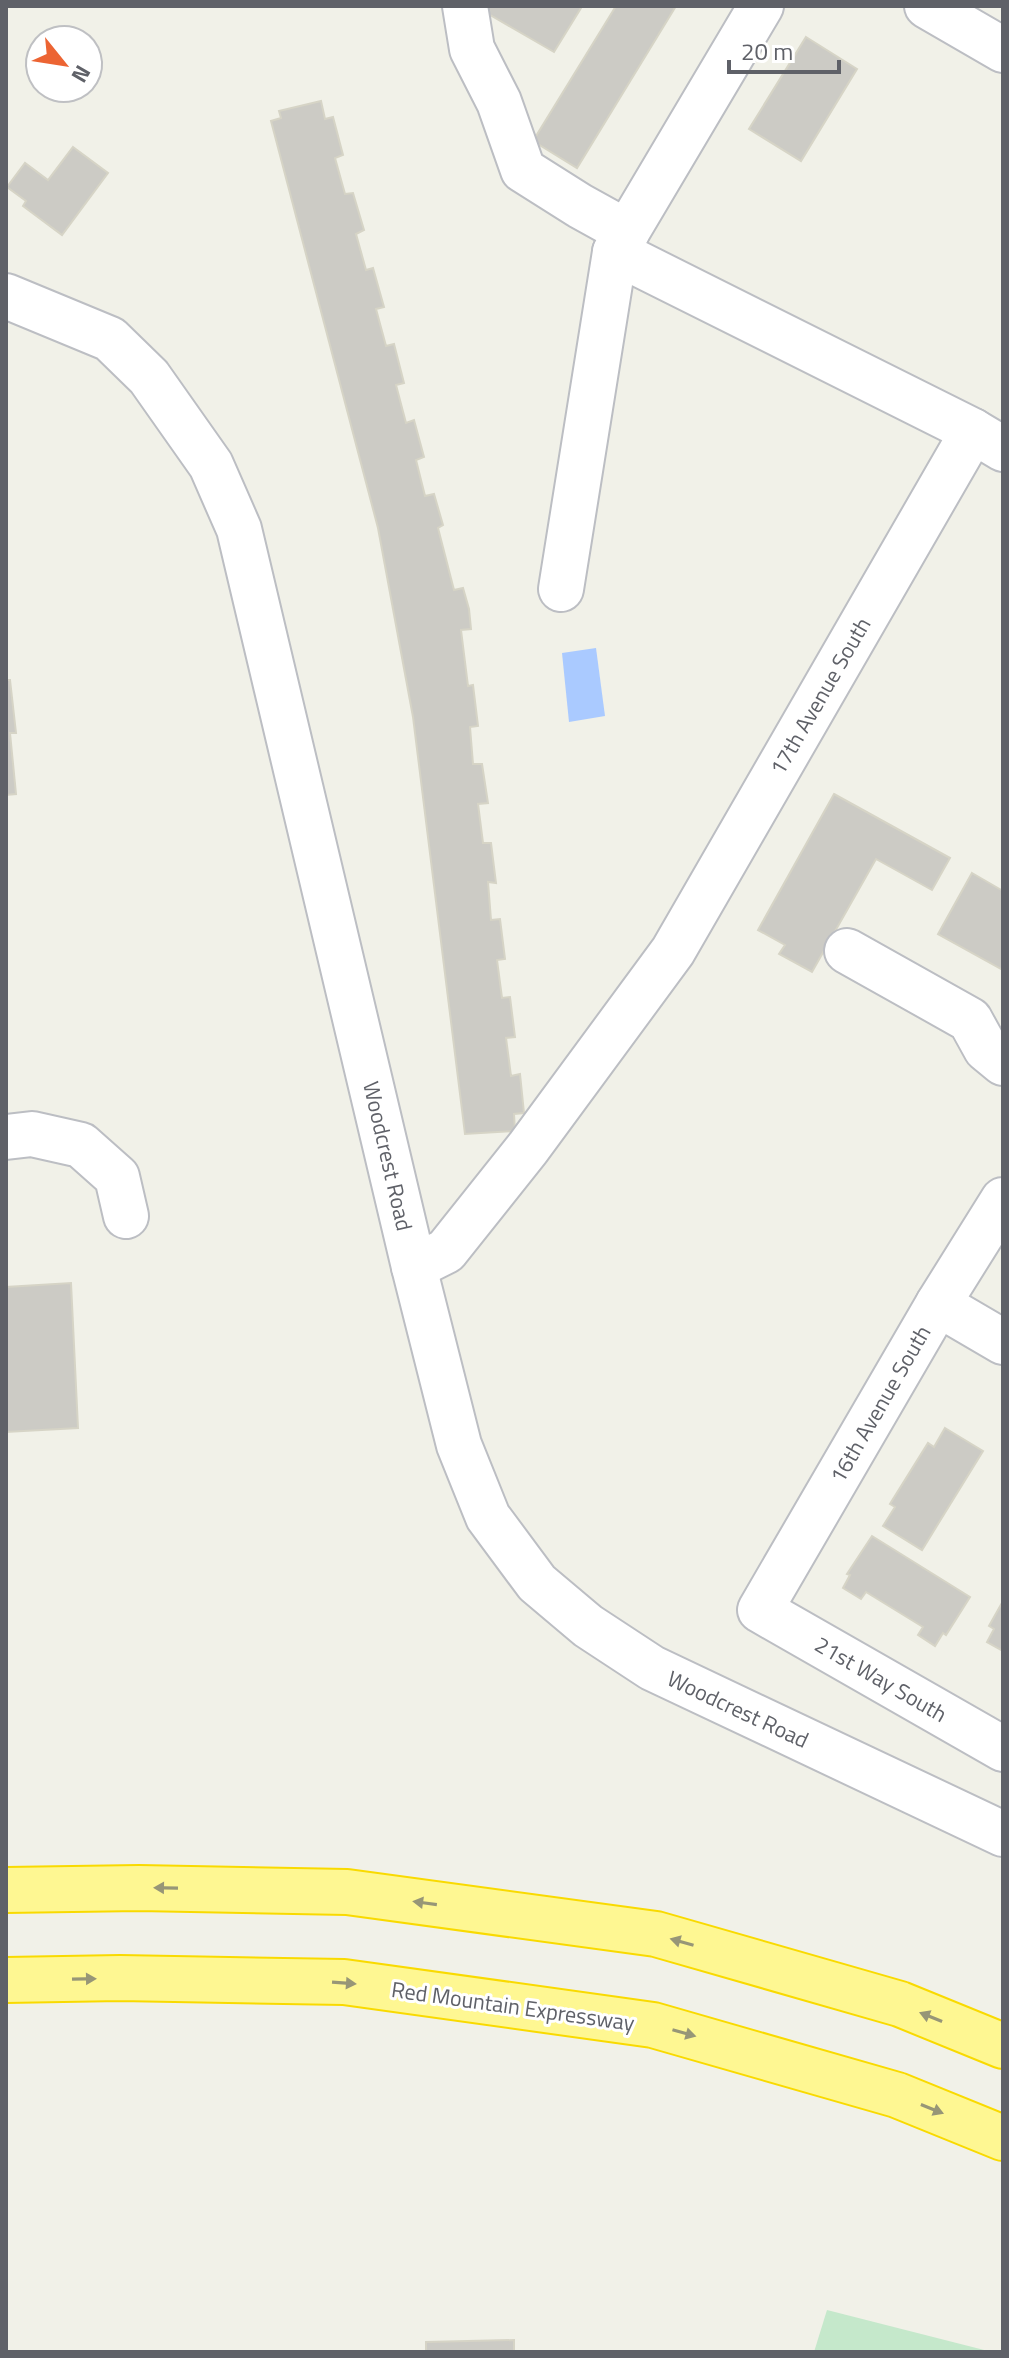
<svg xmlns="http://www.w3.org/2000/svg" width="1009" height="2358" viewBox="0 0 1009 2358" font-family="'Titillium Web',sans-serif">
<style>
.green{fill:#c5e8cb}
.water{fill:#aacaff}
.building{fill:#cccbc5;stroke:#d6d4c6;stroke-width:2}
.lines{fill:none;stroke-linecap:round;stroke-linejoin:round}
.minor-casing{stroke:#bcbec3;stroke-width:48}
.highway-casing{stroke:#f9da00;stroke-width:48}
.minor{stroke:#fff;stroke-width:44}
.highway{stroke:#fef792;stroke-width:44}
.oneway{fill:#979677}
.labels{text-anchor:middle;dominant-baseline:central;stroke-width:6;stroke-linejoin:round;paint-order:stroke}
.street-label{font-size:22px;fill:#5f6168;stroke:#fff}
</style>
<rect width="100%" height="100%" fill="#f1f1e8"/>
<polygon class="green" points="827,2310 992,2352 814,2352"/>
<polygon class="water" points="596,648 605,716 569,722 562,653"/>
<g class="building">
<polygon points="489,6 578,6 581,8 554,52 485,12"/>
<polygon points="616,6 676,6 577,168 533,141"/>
<polygon points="806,37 857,69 801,161 749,129"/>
<polygon points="321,101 325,119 333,117 343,155 335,158 345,194 353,193 364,230 356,234 366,270 373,268 384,307 376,309 386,346 394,344 404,383 396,385 406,423 414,420 424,457 416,460 425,496 434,494 443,525 438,528 454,590 463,588 469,609 471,629 461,630 468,686 473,685 478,726 470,727 473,764 482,764 488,803 478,804 483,843 491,843 496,883 488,882 491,920 500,919 505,959 497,960 502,998 510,997 515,1037 506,1038 511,1076 520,1074 524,1113 514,1114 515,1131 465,1134 413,717 378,528 271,121 281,118 279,111"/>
<polygon points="73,147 108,173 62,235 23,206 26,201 7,187 25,163 48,180"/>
<polygon points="6,680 10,680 16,733 10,733 16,794 6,795"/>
<polygon points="834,794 950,858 932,890 876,859 812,972 779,954 785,945 758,930"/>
<polygon points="972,873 1003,891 1003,970 938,934"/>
<polygon points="71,1283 78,1428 6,1432 6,1287"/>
<polygon points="945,1428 983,1451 922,1550 883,1526 895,1507 890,1504 928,1443 934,1447"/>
<polygon points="872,1536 970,1597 946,1635 943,1633 935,1646 918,1635 923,1627 866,1592 861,1599 843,1588 850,1575 847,1574"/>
<polygon points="1003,1601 1003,1651 987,1642 994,1629 989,1626"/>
<polygon points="514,2340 514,2352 426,2352 426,2342"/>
</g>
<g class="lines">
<g class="minor-casing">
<g id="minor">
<polyline points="465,6 472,49 499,102 523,170 580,206 627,232"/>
<polyline points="927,6 1003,50"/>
<polyline points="615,252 973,431 1003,449"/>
<polyline points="6,296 110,339 149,377 211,465 239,529 414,1267 459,1445 488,1517 537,1583 588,1626 652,1668 1003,1834"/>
<polyline points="561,589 615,252 761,6"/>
<polyline points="847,951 970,1020 986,1049 1003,1063"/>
<polyline points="6,1137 32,1134 81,1145 117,1177 126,1216"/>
<polyline points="1003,1200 938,1304 760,1610 1003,1749"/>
<polyline points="414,1267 446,1251 528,1148 673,951 973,431"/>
<polyline points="938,1304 1003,1342"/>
</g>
</g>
<g class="highway-casing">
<g id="highway">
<polyline points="6,1890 139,1888 347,1892 656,1934 900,2004 1003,2046"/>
<polyline points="6,1980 120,1978 344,1982 653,2025 897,2095 1003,2138"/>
</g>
</g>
<use href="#minor" class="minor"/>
<use href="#highway" class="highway"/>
</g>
<defs><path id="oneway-solid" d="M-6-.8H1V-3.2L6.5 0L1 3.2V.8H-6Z" transform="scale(2)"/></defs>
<g class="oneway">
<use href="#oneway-solid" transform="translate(166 1888) rotate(-179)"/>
<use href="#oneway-solid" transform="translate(425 1903) rotate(-172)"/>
<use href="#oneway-solid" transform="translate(682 1942) rotate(-164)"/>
<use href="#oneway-solid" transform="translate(84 1979) rotate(-1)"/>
<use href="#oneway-solid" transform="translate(344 1983) rotate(4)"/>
<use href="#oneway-solid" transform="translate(931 2017) rotate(-158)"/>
<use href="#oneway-solid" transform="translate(684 2033) rotate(16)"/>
<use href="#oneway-solid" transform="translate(932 2109) rotate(22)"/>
</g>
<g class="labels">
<g class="street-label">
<text transform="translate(820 696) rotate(-60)">17th Avenue South</text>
<text transform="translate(388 1156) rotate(77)">Woodcrest Road</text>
<text transform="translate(880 1404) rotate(-60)">16th Avenue South</text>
<text transform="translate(881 1679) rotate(30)">21st Way South</text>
<text transform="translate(738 1709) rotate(25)">Woodcrest Road</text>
<text transform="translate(513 2006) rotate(8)">Red Mountain Expressway</text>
</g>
</g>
<rect width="1009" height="2358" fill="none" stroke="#5f6168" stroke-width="16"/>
<g transform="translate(64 64) rotate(120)"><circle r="38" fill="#ffffff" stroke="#bfc0c3" stroke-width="2"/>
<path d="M0-6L14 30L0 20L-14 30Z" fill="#ec6433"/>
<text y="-12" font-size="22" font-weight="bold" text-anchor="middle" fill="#5f6168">N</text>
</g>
<path d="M729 60v12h110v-12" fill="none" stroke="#5f6168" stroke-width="4"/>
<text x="741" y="60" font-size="24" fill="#5f6168" stroke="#ffffff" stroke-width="6" paint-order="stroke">20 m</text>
</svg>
